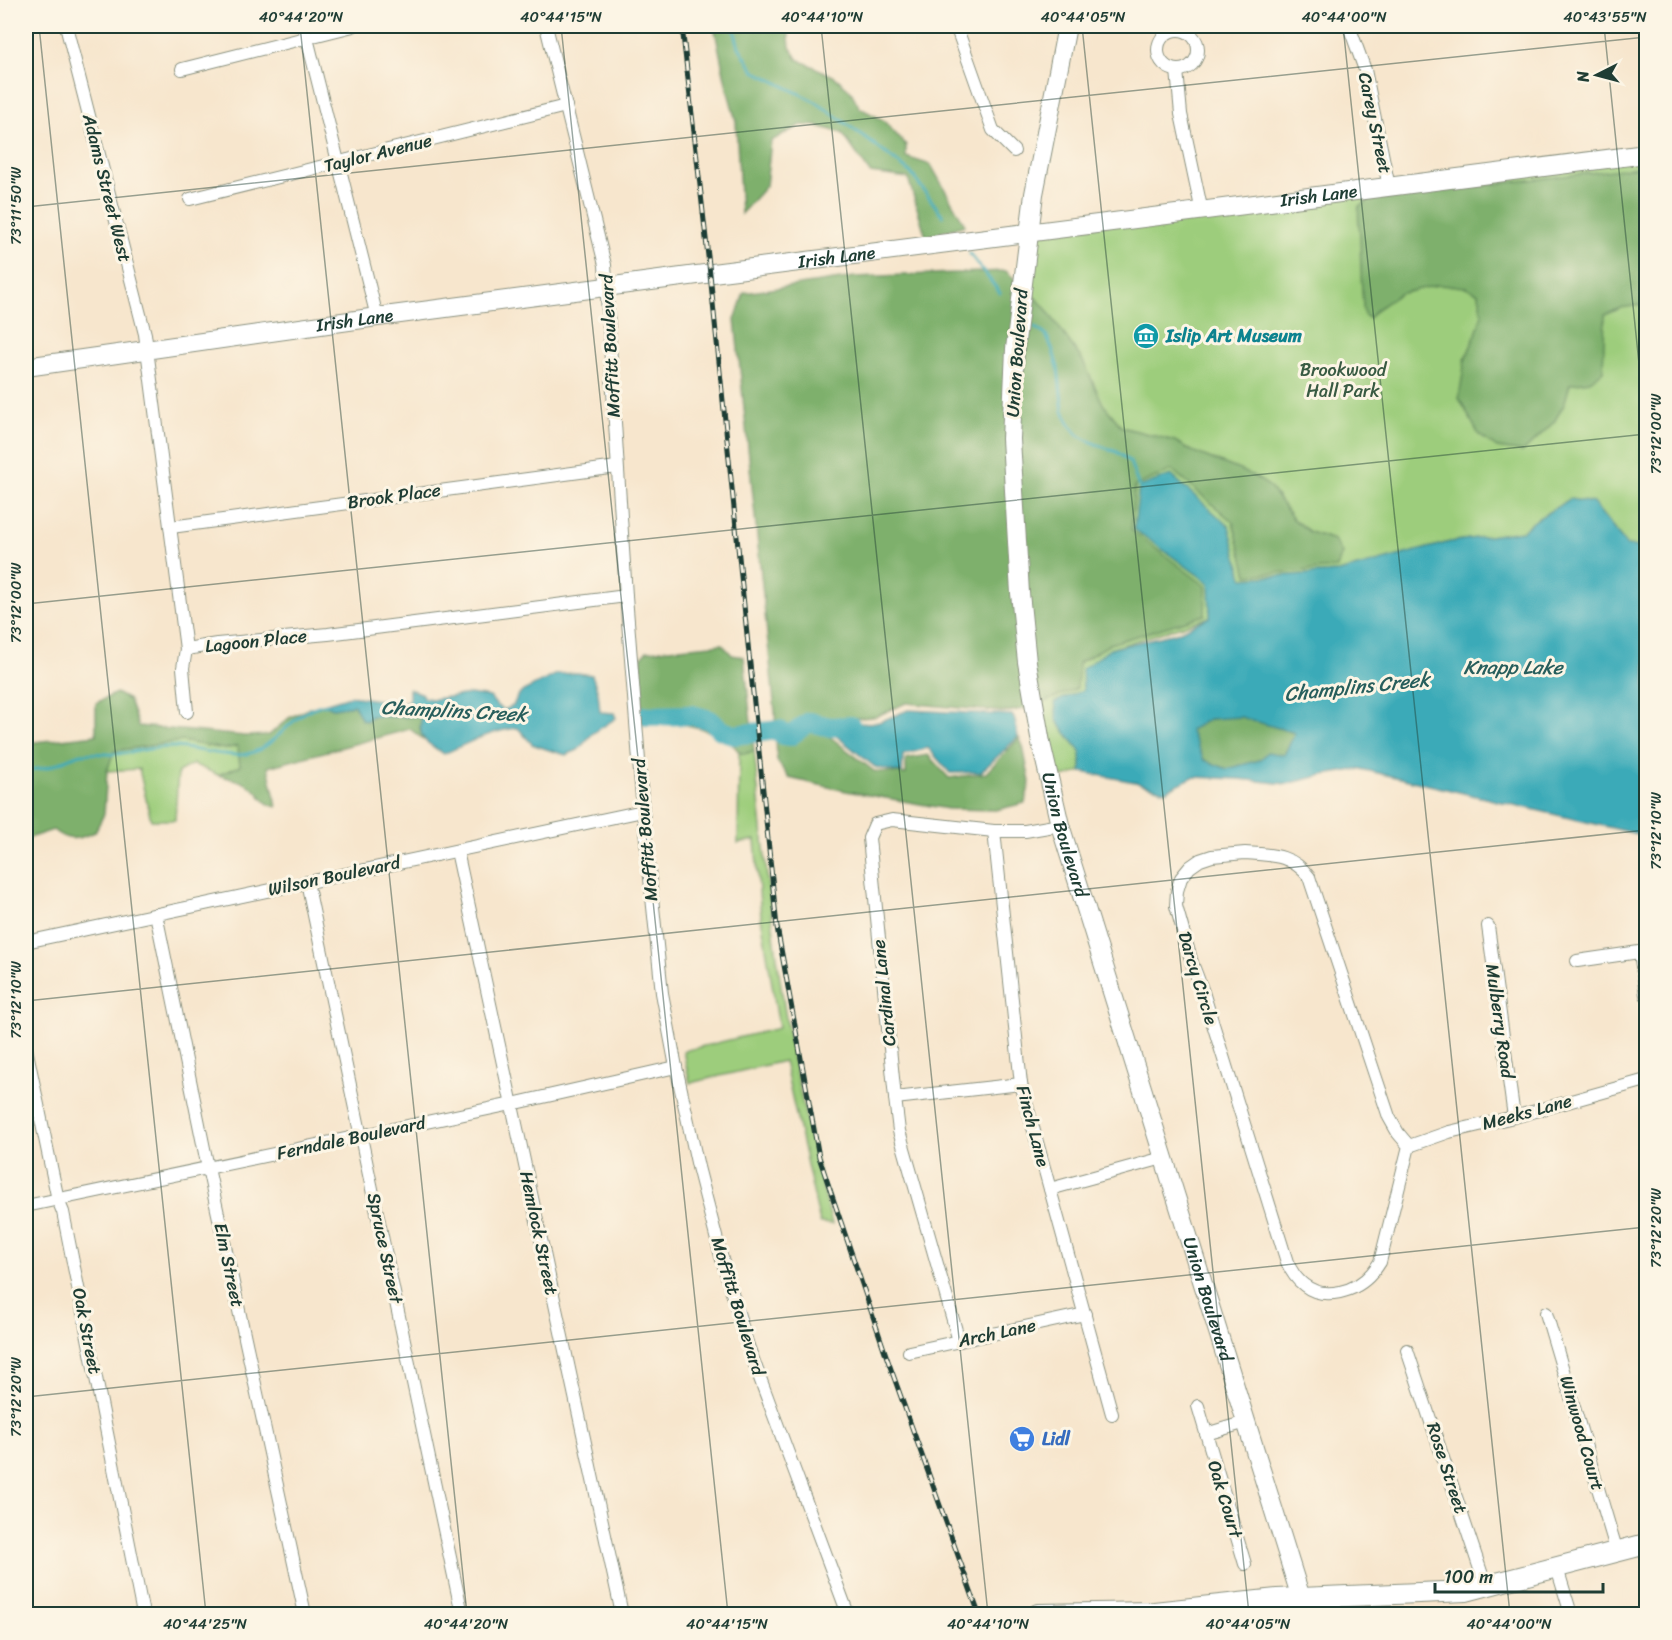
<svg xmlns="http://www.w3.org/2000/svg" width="1672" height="1640" viewBox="0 0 1672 1640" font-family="Sriracha,sans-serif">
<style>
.green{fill:#9dcd7c;stroke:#5e8558;stroke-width:1.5}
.forest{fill:#7eb06c;stroke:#4e7650;stroke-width:1.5}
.water{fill:#3aaab8;stroke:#2c7476;stroke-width:1.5;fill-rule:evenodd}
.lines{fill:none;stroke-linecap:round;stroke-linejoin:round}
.stream{stroke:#3aaab8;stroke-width:3}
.river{stroke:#3aaab8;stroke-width:20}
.street-casing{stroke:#8b9280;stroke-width:14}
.secondary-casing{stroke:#8b9280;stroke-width:20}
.primary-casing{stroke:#8b9280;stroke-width:22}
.street{stroke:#fff;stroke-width:12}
.secondary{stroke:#fff;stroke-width:18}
.primary{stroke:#fff;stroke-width:20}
.rail-casing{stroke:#1f3d34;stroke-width:5}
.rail{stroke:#fcf5e5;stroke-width:3;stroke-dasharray:9;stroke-linecap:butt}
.ticks{fill:none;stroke:#1f3d34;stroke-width:1.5;stroke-opacity:0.45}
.labels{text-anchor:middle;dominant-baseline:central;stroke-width:6;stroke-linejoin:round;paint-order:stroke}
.street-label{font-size:18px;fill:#1f3d34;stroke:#fcf5e5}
.culture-label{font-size:18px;font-weight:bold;fill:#0d838f;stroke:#fcf5e5;text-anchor:start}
.park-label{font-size:18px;fill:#385a42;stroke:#fcf5e5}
.shop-label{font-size:18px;font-weight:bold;fill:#366cbe;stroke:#fcf5e5;text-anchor:start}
.water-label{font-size:20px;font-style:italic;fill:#275e5c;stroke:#fcf5e5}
.neatline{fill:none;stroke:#1f3d34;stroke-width:2}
.ticks-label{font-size:15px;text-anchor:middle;fill:#1f3d34}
</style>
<rect width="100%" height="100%" fill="#fcf5e5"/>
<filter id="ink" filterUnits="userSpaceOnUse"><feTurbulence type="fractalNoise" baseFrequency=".0167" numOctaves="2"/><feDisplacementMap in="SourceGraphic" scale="12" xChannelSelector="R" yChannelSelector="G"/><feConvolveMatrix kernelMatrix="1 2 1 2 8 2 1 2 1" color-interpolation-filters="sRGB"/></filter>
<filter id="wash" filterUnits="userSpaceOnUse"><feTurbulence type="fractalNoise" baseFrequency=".008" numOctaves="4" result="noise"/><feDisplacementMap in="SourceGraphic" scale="24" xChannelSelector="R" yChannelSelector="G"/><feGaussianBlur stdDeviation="1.35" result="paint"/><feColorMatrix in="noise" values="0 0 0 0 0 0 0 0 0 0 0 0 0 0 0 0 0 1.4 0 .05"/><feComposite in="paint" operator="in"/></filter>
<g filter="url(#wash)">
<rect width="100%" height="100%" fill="#f7e6cd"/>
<g class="green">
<polygon points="1646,156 1646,548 1627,546 1593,503 1570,499 1537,519 1522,531 1450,542 1339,572 1242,578 1228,526 1171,475 1139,487 1134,529 1209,583 1210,617 1110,649 1083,690 1057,721 1081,752 1081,772 1063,777 1044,758 1011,439 1037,233"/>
<polygon points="182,741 224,749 238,746 240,766 218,775 193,764 178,772 175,820 151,820 139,769 107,771 113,751"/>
<path d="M754,751C764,848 773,945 790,1042C801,1103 817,1164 832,1224L820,1223L784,1061L690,1083L683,1051L779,1028L761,917L755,840L738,843L739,752L744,754Z"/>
</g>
<g class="forest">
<polygon points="714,26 788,26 790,47 797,59 835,77 850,90 860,108 883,120 906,145 906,157 931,165 965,225 926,237 908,178 870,173 842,133 817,126 801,125 771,141 766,186 741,214 736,121 727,88"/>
<path d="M1646,166V304L1621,308L1605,315L1603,371L1590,381L1570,384L1564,405L1554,422L1523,452L1497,448L1479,435L1459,398L1465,360L1476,334L1482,314L1479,294L1466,287L1438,285L1399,294L1376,310L1369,318L1364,315C1361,290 1361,265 1360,239C1360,228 1357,217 1359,206L1371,199Z"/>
<path d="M1006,271L1044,306L1083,361L1103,404L1122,427L1175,441L1192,451L1252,475L1269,486L1293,519L1310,532L1334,540L1342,553L1337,568L1247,575L1233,522L1172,470L1135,486L1131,530L1206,586L1205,615L1110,644L1079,663L1077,688C1053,699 1029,710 1004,712L906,703L875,717L826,720L824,732L874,771L906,774V759L928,755L949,778L986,773L1019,738L1023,746L1030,782L1025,803L996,810L948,809L846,791L789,778L777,761L775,712L735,320L744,293L855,277Z"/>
<polygon points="722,644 732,655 744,657 754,751 744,754 739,752 730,741 700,728 678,723 642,722 641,658 647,651"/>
<path d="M116,693L129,700L138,726L245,736L269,735L289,718L310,708L324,704L333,708L354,705L362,720L367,721L370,716L401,717L418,716L421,719L420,730L424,740L410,729L268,767L277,807C264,805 263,797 254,789C244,781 230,778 218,775L240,766L238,746L224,749L182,741L114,751L107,771L104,814L95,832C79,839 68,843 53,830L26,839V743L96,735V703Z"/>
<polygon points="1241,716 1295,733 1284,755 1260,760 1227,769 1204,760 1189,730 1209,719"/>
</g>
<g class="water">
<path d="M1171,475L1229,526L1243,578L1339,572L1450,542L1522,531L1537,519L1570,499L1593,503L1627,546L1646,548V836L1361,769L1323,775L1287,784L1239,779L1193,777L1165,791L1135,782L1081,772V752L1057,721L1055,702L1083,690L1082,669L1110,649L1176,633L1210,617L1209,583L1134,529L1139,487ZM1241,717L1295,733L1284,755L1268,752L1260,760L1227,769L1204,760L1190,730L1209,719Z"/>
<path d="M577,673L592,675L598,692L600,712L614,713L616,718L592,734L578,750L566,755L549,750L532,744L518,728C492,730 468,743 444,754C428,743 418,741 421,719L418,716L401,717L371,716L367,721L362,720L354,705L333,708L324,704L350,696L402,703L409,700V689L421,693L424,698L434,699L470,694L490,697L497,706L504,710L513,706L517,697L523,691L557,674Z"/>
<polygon points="908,710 1012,715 1015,720 1018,737 981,772 950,773 928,748 903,755 902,773 875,767 824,726 879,722"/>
</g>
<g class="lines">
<g class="stream">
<polyline points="733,26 739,47 754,71 816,102 863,136 910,172 943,216"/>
<polyline points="970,254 1000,293"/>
<polyline points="1034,327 1046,335 1052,348 1058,368 1063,411 1070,425 1079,436 1098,445 1117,452 1130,462 1139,487 1142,490"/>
<path d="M26,771C33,769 41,769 48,767C60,764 70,756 82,754C93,752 104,755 115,754C135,753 153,746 174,747C194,748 229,758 247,754C279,747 294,707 328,704"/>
</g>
<polyline class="river" points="645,716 692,715 710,720 721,730 734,735 779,730 783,735 790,736 809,722 830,727 851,726"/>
</g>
</g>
<g filter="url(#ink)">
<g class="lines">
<g class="street-casing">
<g id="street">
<polyline points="66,26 145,334 186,649 183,668 187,712"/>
<polyline points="304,26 377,317"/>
<polyline points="546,26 605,265 626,596 643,811 662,993 676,1067 698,1167 721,1256 748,1346 848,1614"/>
<polyline points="956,26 993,130 1014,151"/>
<polyline points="1349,26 1365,70 1389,187"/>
<circle cx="1178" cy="50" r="20"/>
<polyline points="182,69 353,26"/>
<polyline points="1177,70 1181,114 1202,212"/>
<polyline points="190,199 566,106"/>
<polyline points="171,527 617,467"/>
<polyline points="186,649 217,644 328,634 626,596"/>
<polyline points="994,831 1021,1084 1112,1414"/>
<polyline points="457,851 622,1614"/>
<path d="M1245,853C1271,855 1292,854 1309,877L1389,1117L1398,1133L1409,1146L1380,1262C1378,1265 1375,1270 1372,1273C1356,1292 1324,1301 1304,1285C1296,1279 1291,1271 1287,1262L1203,992L1192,963L1176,906L1177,891L1181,878L1190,867L1200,860L1212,856Z"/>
<polyline points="307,882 462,1614"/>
<polyline points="156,914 208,1168 305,1614"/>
<polyline points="1488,926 1514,1117"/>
<polyline points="26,942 643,811"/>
<polyline points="1640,952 1646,995"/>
<polyline points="1577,961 1646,951"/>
<polyline points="26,1048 58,1200 63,1212 143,1614"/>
<polyline points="895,1098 1021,1084"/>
<polyline points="1409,1146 1449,1132 1514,1117 1646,1080"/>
<polyline points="1050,1189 1163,1158"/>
<polyline points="26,1206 512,1104 676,1067"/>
<polyline points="1546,1313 1617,1552"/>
<polyline points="959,1341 899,1131 895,1098 869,838 875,824 892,820 994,831 1025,831 1060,825"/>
<polyline points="1407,1350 1486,1587"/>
<polyline points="909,1352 1085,1314"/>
<polyline points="1198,1406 1245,1564"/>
<polyline points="1206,1434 1246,1422"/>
<polyline points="1557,1568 1571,1614"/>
</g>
</g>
<g class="secondary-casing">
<g id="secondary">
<path id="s1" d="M1067,26L1034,194L1029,234L1015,349L1011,439L1020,593L1027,662L1041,743L1060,825L1306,1614"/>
<path id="s2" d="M26,367L377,317L697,275L1646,154"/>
</g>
</g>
<g class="primary-casing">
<polyline id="primary" points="1038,1614 1154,1612 1277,1599 1466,1591 1646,1544"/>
</g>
<use href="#street" class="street"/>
<use href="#secondary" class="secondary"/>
<use href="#primary" class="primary"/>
<g class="rail-casing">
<polyline id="rail" points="682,26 710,274 777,927 819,1157 887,1358 979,1614"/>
</g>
<use href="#rail" class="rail"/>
</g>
</g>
<path class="ticks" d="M39,26L206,1614M300,26L467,1614M561,26L728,1614M821,26L988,1614M1082,26L1249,1614M1343,26L1510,1614M1604,26L1646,431M26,207L1646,37M26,604L1646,434M26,1001L1646,830M26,1397L1646,1227"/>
<defs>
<g id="museum-disc" transform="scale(1.35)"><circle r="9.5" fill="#0f9aa8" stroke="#fcf5e5"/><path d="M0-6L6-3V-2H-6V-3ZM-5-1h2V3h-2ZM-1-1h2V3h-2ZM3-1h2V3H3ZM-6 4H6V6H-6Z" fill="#fff"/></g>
<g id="supermarket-disc" transform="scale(1.35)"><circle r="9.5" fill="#3f7fe0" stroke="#fcf5e5"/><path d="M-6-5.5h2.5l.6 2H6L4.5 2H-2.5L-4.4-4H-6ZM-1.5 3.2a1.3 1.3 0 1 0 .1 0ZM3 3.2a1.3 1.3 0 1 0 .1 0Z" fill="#fff"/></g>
</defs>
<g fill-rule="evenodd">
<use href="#museum-disc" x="1146" y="336"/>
<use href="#supermarket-disc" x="1022" y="1439"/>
</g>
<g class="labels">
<g class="street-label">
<text transform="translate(1375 123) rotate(78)">Carey Street</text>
<text transform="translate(378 153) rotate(-14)">Taylor Avenue</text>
<text transform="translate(107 188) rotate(76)">Adams Street West</text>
<text stroke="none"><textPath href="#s2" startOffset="1304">Irish Lane</textPath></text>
<text stroke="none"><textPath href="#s2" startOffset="818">Irish Lane</textPath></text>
<text stroke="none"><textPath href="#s2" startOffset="332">Irish Lane</textPath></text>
<text transform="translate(610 346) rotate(-93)">Moffitt Boulevard</text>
<text transform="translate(1017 353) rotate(-86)">Union Boulevard</text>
<text transform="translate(394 496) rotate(-8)">Brook Place</text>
<text transform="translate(256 641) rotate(-6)">Lagoon Place</text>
<text transform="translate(645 830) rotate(-95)">Moffitt Boulevard</text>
<text stroke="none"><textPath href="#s1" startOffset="818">Union Boulevard</textPath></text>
<text transform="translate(334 876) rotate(-12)">Wilson Boulevard</text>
<text transform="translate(1198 978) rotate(73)">Darcy Circle</text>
<text transform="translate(884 993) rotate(-96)">Cardinal Lane</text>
<text transform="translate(1500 1021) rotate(82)">Mulberry Road</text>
<text transform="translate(1527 1112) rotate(-15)">Meeks Lane</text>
<text transform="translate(1033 1126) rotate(75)">Finch Lane</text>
<text transform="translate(351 1138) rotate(-12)">Ferndale Boulevard</text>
<text transform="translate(539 1233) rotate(78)">Hemlock Street</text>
<text transform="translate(385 1248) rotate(78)">Spruce Street</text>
<text transform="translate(229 1265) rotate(78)">Elm Street</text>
<text stroke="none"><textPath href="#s1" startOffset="1304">Union Boulevard</textPath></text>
<text transform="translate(738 1306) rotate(73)">Moffitt Boulevard</text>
<text transform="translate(87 1331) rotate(79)">Oak Street</text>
<text transform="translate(997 1333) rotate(-12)">Arch Lane</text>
<text transform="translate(1582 1433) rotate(74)">Winwood Court</text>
<text transform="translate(1447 1468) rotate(72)">Rose Street</text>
<text transform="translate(1225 1499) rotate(73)">Oak Court</text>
</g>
<g class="culture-label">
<text x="1166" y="336">Islip Art Museum</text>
</g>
<g class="park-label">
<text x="1343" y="370">Brookwood<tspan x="1343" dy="21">Hall Park</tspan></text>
</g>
<g class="shop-label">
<text x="1042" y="1439">Lidl</text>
</g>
<g class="water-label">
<text x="1513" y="667">Knapp Lake</text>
<text transform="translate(1357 687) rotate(-6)">Champlins Creek</text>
<text transform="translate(454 711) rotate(3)">Champlins Creek</text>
</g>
</g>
<rect width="1672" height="1640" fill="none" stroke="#fcf5e5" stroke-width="66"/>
<g transform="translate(1597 75) rotate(264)" stroke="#fcf5e5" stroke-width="4.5" paint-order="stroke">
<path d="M0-4.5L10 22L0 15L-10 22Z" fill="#1f3d34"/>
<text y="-9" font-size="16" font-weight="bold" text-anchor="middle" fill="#1f3d34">N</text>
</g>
<path d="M1435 1583v9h168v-9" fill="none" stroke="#1f3d34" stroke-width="3"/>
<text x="1444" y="1583" font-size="18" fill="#1f3d34" stroke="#fcf5e5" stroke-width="4.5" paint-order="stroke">100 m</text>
<rect x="33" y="33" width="1606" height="1574" class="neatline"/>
<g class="ticks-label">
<text x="301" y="22">40°44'20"N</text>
<text x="561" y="22">40°44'15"N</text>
<text x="822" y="22">40°44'10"N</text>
<text x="1083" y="22">40°44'05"N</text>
<text x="1344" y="22">40°44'00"N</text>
<text x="1605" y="22">40°43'55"N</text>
<text transform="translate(16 206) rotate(-90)" y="5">73°11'50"W</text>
<text transform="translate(1656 434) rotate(-90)" y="5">73°12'00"W</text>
<text transform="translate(16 603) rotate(-90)" y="5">73°12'00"W</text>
<text transform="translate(1656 831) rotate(-90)" y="5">73°12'10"W</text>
<text transform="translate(16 1000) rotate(-90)" y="5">73°12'10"W</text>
<text transform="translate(1656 1228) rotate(-90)" y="5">73°12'20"W</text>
<text transform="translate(16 1397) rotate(-90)" y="5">73°12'20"W</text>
<text x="205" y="1629">40°44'25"N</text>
<text x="466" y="1629">40°44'20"N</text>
<text x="727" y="1629">40°44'15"N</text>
<text x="988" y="1629">40°44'10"N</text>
<text x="1248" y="1629">40°44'05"N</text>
<text x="1509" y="1629">40°44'00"N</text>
</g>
</svg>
